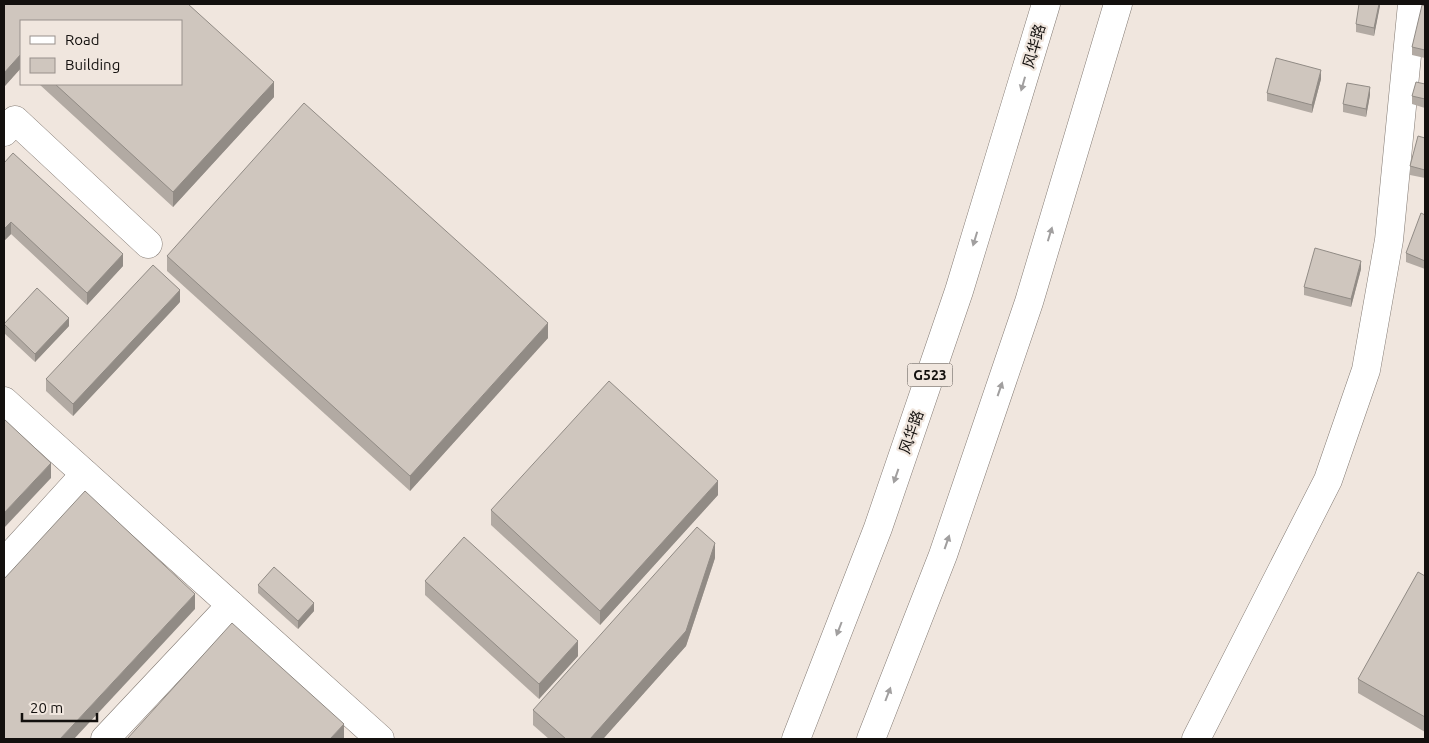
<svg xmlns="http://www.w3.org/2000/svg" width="1429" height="743" viewBox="0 0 1429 743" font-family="Ubuntu,'Noto Sans SC',sans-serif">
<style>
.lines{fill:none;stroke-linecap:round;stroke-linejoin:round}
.minor-casing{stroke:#847b74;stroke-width:29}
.highway-casing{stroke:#847b74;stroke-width:29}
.minor{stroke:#fff;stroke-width:28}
.highway{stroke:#fff;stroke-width:28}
.wall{fill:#b2aaa3}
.shaded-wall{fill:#918b85}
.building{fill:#cfc6be;stroke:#918b85}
.oneway{fill:#a19f9f}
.labels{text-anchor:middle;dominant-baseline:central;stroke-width:4.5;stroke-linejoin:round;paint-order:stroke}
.shield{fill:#f0e6de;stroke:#55504c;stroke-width:1}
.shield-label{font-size:14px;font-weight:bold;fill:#13100e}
.street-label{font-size:15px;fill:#13100e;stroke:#f0e6de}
</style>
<rect width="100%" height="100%" fill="#f0e6de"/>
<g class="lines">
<g class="minor-casing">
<g id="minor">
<polyline points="4,132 15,120 148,244"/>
<polyline points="4,401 380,739"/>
<polyline points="4,563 85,474"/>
<polyline points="105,739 231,605"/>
<polyline points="1196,739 1328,480 1366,370 1389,240 1412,4"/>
</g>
</g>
<g class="highway-casing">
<g id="highway">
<polyline points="796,739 878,528 959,291 1046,4"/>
<polyline points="871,739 943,555 1029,302 1118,4"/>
</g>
</g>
<use href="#minor" class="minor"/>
<use href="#highway" class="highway"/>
</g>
<g class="wall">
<polygon points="4,4 274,97 173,207 39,84 181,84 21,21 21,68 4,87"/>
<polygon points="1380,4 1374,36 1356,32 1356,24"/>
<polygon points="1425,6 1425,58 1412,55 1412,47"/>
<polygon points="1321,79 1312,113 1267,101 1267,93"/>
<polygon points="1425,84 1425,108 1412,104 1412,96"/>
<polygon points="1370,95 1366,117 1343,112 1343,104"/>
<polygon points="1425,138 1425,178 1410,175 1410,166"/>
<polygon points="4,163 123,266 87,305 11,234 4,241"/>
<polygon points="1425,215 1425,269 1406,262 1406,253"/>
<polygon points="167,256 548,338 410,491 167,271"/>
<polygon points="1361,269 1351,307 1304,295 1304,287"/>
<polygon points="180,302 73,416 46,391 46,379"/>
<polygon points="4,324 69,326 35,362 4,333"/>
<polygon points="718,495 600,625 491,525 491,510"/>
<polygon points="715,558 686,646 603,739 549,739 533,725 533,710"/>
<polygon points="1425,576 1425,732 1358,693 1358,679"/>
<polygon points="425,581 578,656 539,699 425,595"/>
<polygon points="258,585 314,611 298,629 258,593"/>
</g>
<g class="shaded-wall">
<polygon points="1379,4 1380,4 1380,6 1374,36 1374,28"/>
<polygon points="21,54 21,68 4,87 4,73"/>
<polygon points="1321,70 1321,79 1312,113 1312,105"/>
<polygon points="274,82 274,97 173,207 173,192"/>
<polygon points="1370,87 1370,95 1366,117 1366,109"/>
<polygon points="11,222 11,234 4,241 4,229"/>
<polygon points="123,254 123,266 87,305 87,293"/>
<polygon points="1361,261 1361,269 1351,307 1351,299"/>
<polygon points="180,290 180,302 73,416 73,404"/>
<polygon points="69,318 69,326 35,362 35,354"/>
<polygon points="548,323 548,338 410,491 410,476"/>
<polygon points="51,463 51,478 4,528 4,513"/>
<polygon points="718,481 718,495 600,625 600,611"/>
<polygon points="715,543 715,558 686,646 603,739 590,739"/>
<polygon points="195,594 195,609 74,739 60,739"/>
<polygon points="314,603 314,611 298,629 298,621"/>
<polygon points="578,641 578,656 539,699 539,684"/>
<polygon points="344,724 344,739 330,739"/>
</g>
<g class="building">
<polygon points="4,4 188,4 274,82 173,192 55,84 181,84 181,21 21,21 21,54 4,73"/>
<polygon points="1359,4 1379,4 1374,28 1356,24"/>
<polygon points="1422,5 1425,6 1425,50 1412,47"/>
<polygon points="1276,58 1321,70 1312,105 1267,93"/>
<polygon points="1416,82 1425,84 1425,99 1412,96"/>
<polygon points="1347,83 1370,87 1366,109 1343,104"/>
<polygon points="304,103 548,323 410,476 167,256"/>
<polygon points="1418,136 1425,138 1425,170 1410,166"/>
<polygon points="13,153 123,254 87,293 11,222 4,229 4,163"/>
<polygon points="1421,213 1425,215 1425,261 1406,253"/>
<polygon points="1315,248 1361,261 1351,299 1304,287"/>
<polygon points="153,265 180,290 73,404 46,379"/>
<polygon points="37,288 69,318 35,354 4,324"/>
<polygon points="609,381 718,481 600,611 491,510"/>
<polygon points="4,419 51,463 4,513"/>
<polygon points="85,491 195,594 60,739 4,739 4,579"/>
<polygon points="697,527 715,543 686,631 590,739 566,739 533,710"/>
<polygon points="464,537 578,641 539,684 425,581"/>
<polygon points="274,567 314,603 298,621 258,585"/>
<polygon points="1418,572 1425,576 1425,717 1358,679"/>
<polygon points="232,623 344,724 330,739 127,739"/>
</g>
<defs><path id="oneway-solid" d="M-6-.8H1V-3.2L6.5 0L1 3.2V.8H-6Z" transform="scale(1.25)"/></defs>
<g class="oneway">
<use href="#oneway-solid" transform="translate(1023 84) rotate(106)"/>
<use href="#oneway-solid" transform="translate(1050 234) rotate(-73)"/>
<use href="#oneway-solid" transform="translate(975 239) rotate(107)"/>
<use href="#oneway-solid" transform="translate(1000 389) rotate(-71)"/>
<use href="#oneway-solid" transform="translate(896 476) rotate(109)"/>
<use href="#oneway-solid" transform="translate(947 542) rotate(-71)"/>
<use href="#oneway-solid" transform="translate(839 629) rotate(111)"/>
<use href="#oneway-solid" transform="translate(888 694) rotate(-69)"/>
</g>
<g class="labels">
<rect class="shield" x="907.5" y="363.5" width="45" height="23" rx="4"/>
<g class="shield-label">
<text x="930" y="375">G523</text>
</g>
<g class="street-label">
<text transform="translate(1034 46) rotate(-74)">风华路</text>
<text transform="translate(911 432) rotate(-71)">风华路</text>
</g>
</g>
<rect width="1429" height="743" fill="none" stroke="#13100e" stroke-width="10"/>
<rect x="20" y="20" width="162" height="65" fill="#f0e6de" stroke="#98908b"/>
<rect x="30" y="36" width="25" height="8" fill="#ffffff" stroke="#98908b"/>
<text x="65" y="45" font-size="15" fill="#13100e">Road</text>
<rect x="30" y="58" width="25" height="15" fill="#cfc6be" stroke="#98908b"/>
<text x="65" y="70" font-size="15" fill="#13100e">Building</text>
<path d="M22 713v8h75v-8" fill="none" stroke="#13100e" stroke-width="2.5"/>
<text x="30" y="713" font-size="15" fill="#13100e" stroke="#f0e6de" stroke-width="4" paint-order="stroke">20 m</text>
</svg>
